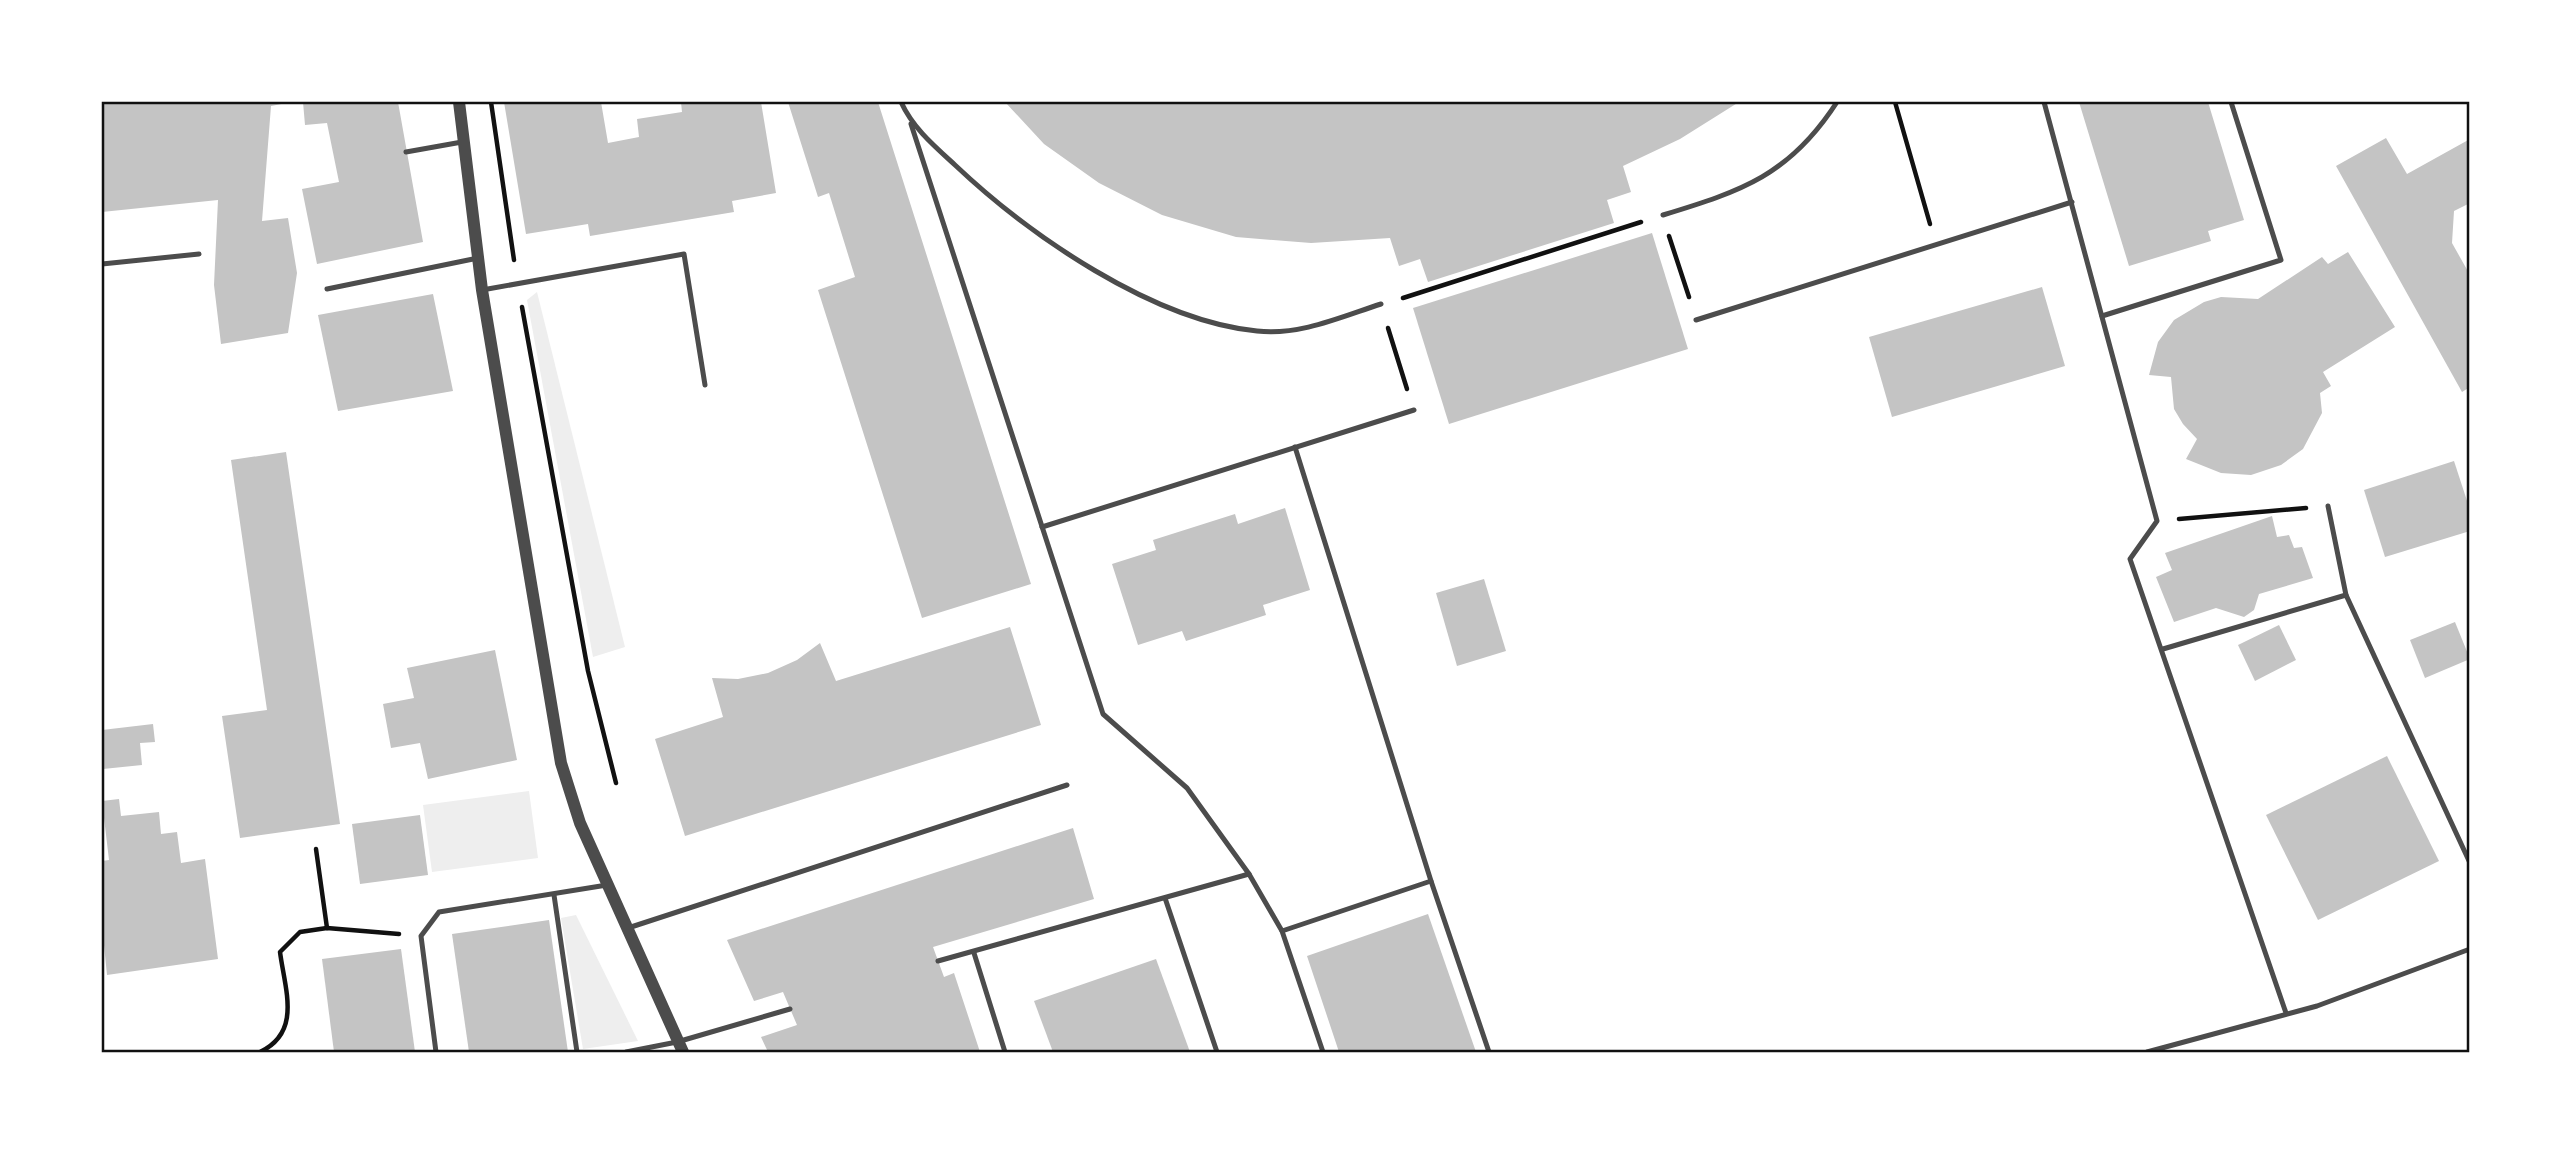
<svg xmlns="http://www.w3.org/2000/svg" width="2571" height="1154" viewBox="0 0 2571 1154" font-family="'Source Sans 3',sans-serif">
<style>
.green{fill:#eee}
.building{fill:#c4c4c4}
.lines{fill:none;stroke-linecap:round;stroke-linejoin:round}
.path{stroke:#111;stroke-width:4.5}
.service{stroke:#4c4c4c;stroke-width:5}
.tertiary{stroke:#4c4c4c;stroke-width:12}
.neatline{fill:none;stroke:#111;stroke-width:2.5}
</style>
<rect width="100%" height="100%" fill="#fff"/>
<g class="green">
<polygon points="537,292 625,647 593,657 527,300"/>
<polygon points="529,791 538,858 432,872 423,805"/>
<polygon points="576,915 638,1041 583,1049 561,918"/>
</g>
<g class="building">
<polygon points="102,102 292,102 271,106 262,221 288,218 297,273 288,333 221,344 214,285 218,200 102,212"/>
<polygon points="303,102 398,102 423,242 317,264 302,189 339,182 327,123 305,125"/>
<polygon points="504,102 601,102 608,143 639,137 637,119 682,112 681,102 761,102 776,193 732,201 734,212 590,236 588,224 526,234"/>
<polygon points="788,102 878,102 1031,584 922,618 818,290 855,277 829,193 818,197"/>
<polygon points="1005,102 1739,102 1680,139 1623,166 1631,192 1607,200 1614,223 1428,282 1420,259 1399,266 1390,238 1311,243 1236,237 1162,215 1099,183 1044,144"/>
<polygon points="2079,102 2208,102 2244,220 2208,231 2211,241 2129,266"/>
<polygon points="2386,138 2407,174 2470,139 2470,203 2454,211 2452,243 2470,275 2470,387 2462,392 2336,166"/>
<polygon points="1652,233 1688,349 1449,424 1413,308"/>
<polygon points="2348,252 2395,327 2323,372 2331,386 2320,393 2322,413 2303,449 2281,465 2251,475 2221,473 2186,459 2197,439 2183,424 2174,409 2171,377 2149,375 2158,342 2174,320 2204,302 2221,297 2258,299 2322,257 2328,264"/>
<polygon points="2042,287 2065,366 1892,417 1869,337"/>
<polygon points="433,294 453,391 338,411 318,315"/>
<polygon points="286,452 340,824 240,838 222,716 267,710 231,460"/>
<polygon points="2454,461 2470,510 2470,531 2385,557 2364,490"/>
<polygon points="1285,508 1310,590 1263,605 1266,615 1186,641 1182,631 1138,645 1112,564 1156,550 1153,540 1235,514 1238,524"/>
<polygon points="2272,516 2277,537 2289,535 2294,548 2302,547 2313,578 2259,594 2254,610 2244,617 2216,608 2174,622 2156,577 2172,570 2165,553"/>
<polygon points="1484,579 1506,651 1457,666 1436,593"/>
<polygon points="2455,622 2470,659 2425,678 2410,640"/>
<polygon points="2279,625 2296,660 2255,681 2238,645"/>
<polygon points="1010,627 1041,725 685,836 655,739 723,717 712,678 738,679 768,673 797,660 820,643 836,681"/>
<polygon points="495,650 517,760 428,779 420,743 391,748 383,704 414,698 407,668"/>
<polygon points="153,724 155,742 140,743 142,765 103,769 102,730"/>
<polygon points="2387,756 2439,861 2318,920 2266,815"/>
<polygon points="119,799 121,816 159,812 161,834 177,832 181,863 205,859 218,959 107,975 102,925 102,861 109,860 102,801"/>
<polygon points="420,815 428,875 360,884 352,824"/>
<polygon points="1073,828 1094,899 933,947 944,977 954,973 980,1052 768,1052 761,1037 797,1025 783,992 754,1001 727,940"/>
<polygon points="1428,914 1476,1052 1339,1052 1307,956"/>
<polygon points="549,920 568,1052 469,1052 452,934"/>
<polygon points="401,949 415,1052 334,1052 322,959"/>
<polygon points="1156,959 1190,1052 1053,1052 1034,1001"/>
</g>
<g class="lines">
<g class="path">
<polyline points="491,102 514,260"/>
<polyline points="1895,102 1930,224"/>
<polyline points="1669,236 1689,297"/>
<polyline points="1403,298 1641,222"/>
<polyline points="522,307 588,671 616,783"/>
<polyline points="1388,328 1407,389"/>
<polyline points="2179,519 2306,508"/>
<polyline points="316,849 327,928"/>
<path d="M260,1052C302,1032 285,990 280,952L300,932L327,928L399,934"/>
</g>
<g class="service">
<path d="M901,102C913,128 933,145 955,165C1029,235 1153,321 1257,331C1299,336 1341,317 1381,304"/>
<polyline points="2044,102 2157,521 2130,559 2286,1013"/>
<polyline points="911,124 1103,714 1187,788 1249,874 938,961"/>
<polyline points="406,152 462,142"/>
<path d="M1663,215C1742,191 1790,175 1837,102"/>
<polyline points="102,264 199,254"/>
<polyline points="327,289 478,258"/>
<polyline points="482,290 684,254 705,385"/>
<polyline points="2102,316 2281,260 2231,102"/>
<polyline points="1696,320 2072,202"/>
<polyline points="1295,447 1431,881 1489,1052"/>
<polyline points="2328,506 2346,595"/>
<polyline points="1042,527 1414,410"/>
<polyline points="2163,649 2346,595 2470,863"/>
<polyline points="1249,874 1282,931 1323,1052"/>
<polyline points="554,895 577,1052"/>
<polyline points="1165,898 1217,1052"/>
<polyline points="628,928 1067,785"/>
<polyline points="1282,931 1431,881"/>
<polyline points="974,953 1005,1052"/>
<polyline points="436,1052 421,936 439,912 607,885"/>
<polyline points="626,1052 677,1042 790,1009"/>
<polyline points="2147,1052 2317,1006 2470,949"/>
</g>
<polyline class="tertiary" points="459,102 482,290 561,763 580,823 683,1052"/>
</g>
<rect width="2571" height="1154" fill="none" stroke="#ffffff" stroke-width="206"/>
<rect x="103" y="103" width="2365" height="948" class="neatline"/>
</svg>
